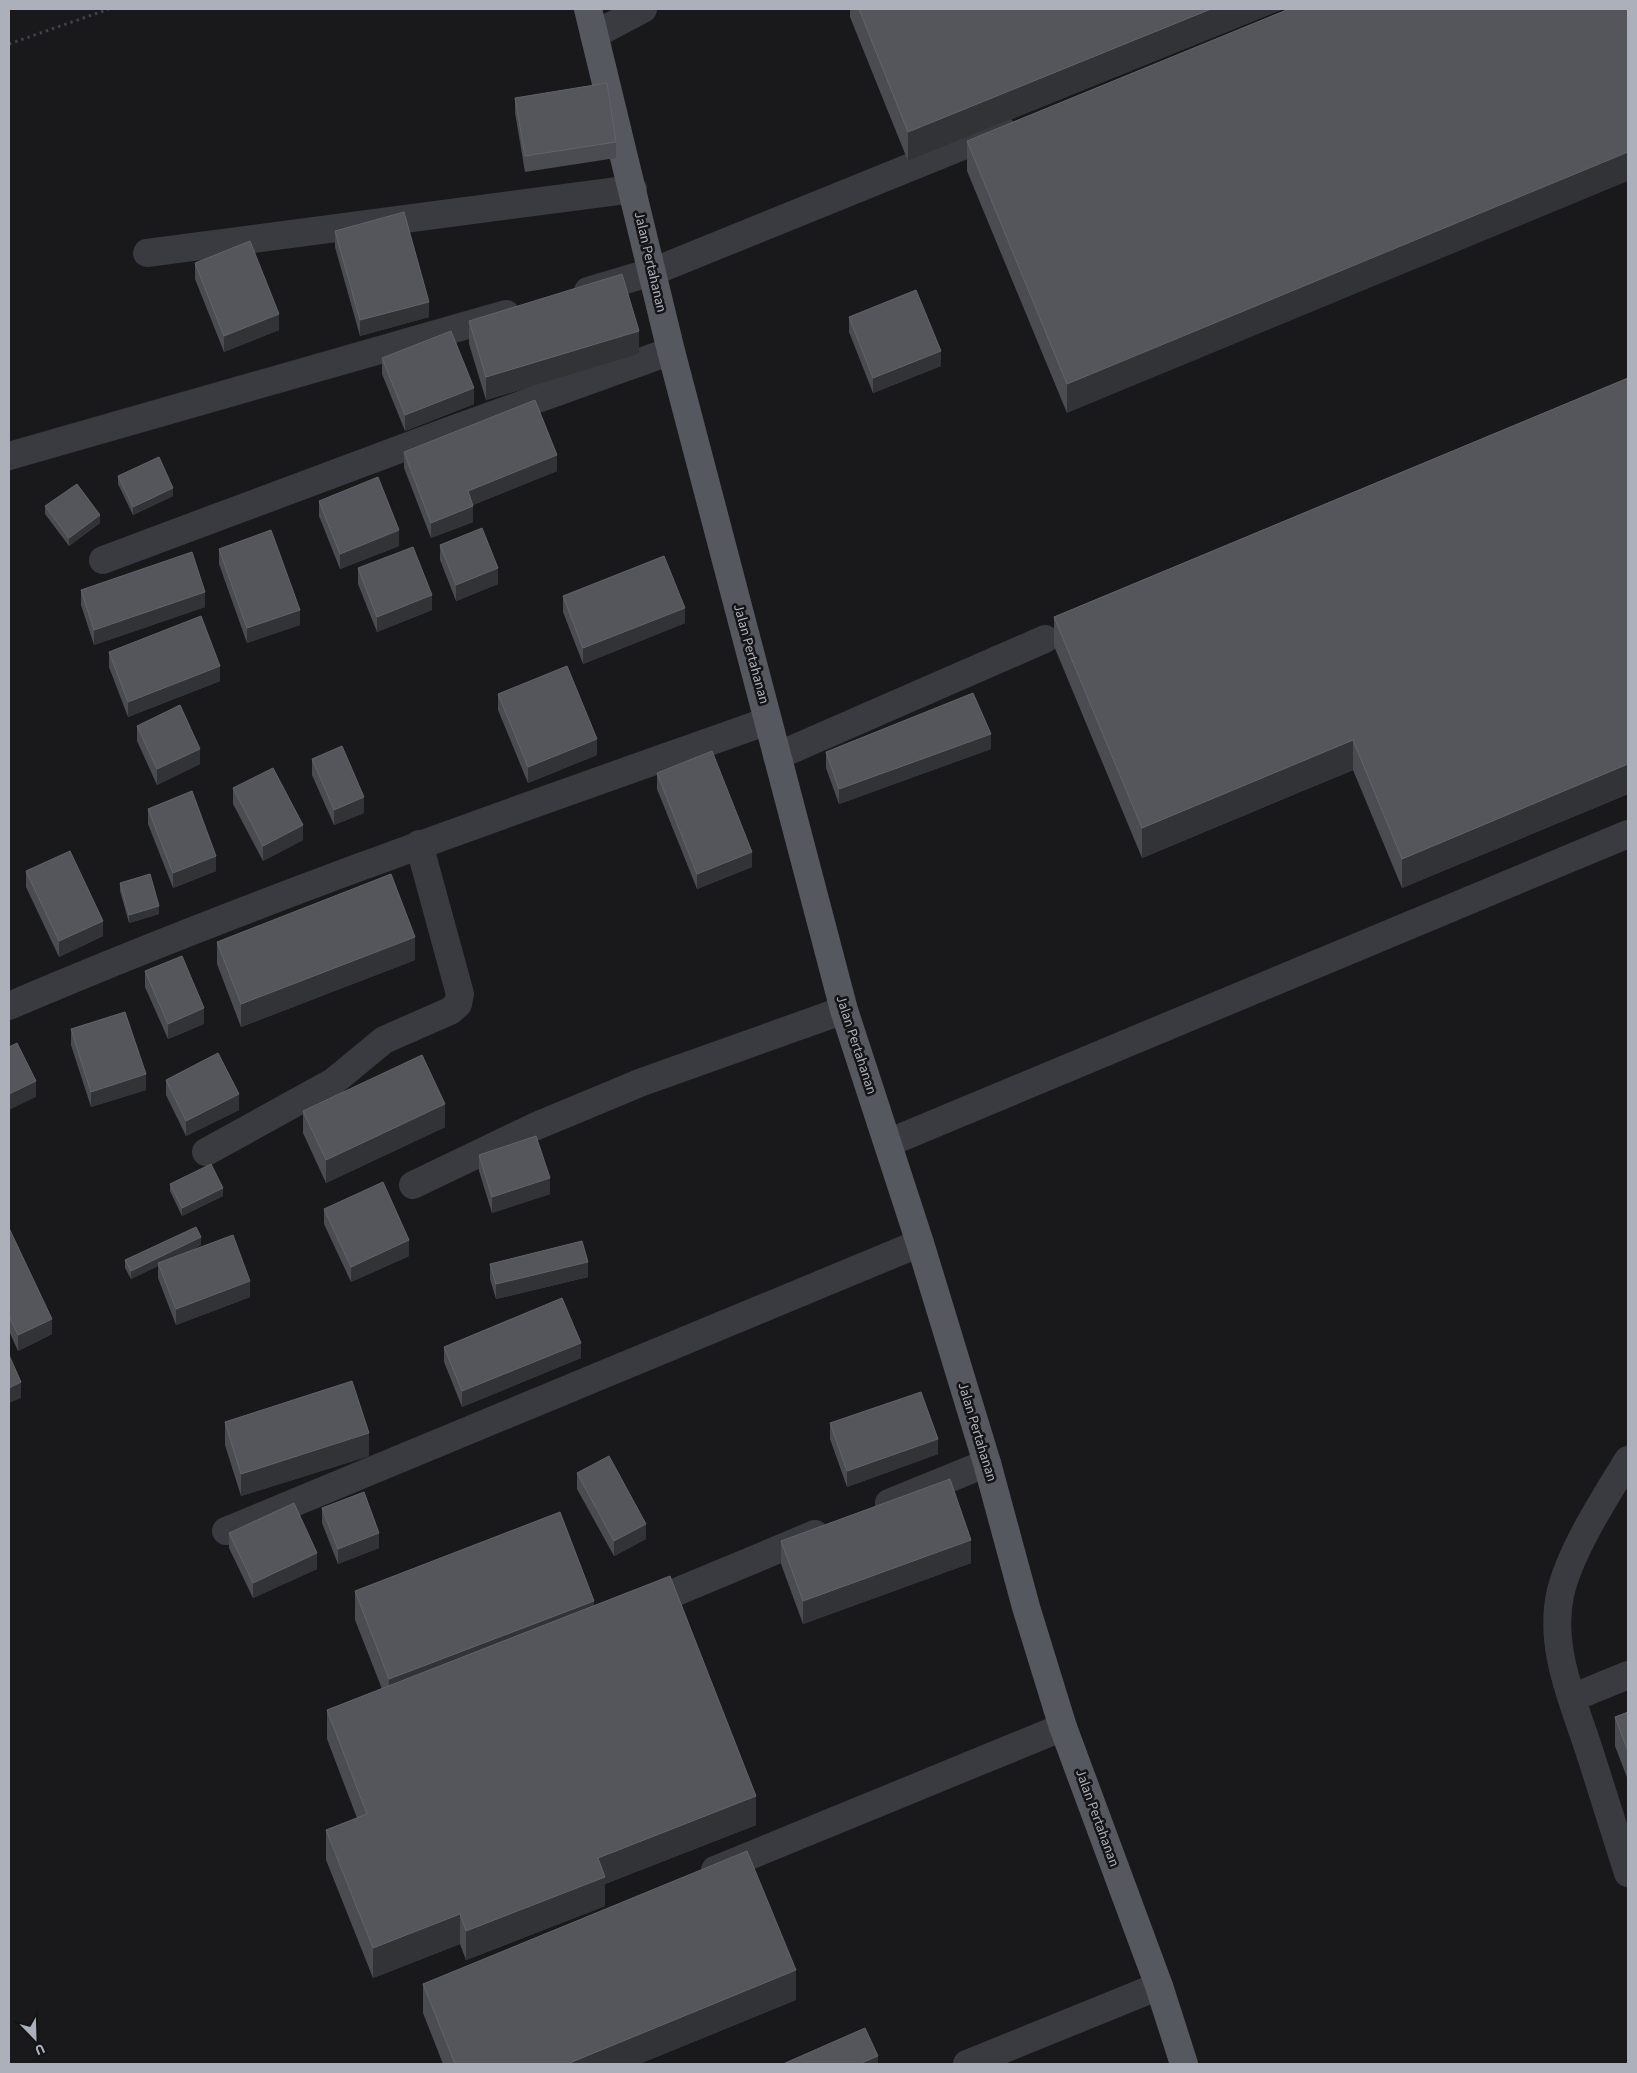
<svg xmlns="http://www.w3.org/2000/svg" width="1637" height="2073" viewBox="0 0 1637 2073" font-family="'Source Sans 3',sans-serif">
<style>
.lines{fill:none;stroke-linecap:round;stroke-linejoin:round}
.path{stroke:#404248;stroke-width:3;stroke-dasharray:2.5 4;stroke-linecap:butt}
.minor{stroke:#3a3b41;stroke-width:28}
.major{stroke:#565860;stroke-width:28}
.wall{fill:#4a4c51}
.shaded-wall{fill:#323337}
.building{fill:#55565c;stroke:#62646b}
.labels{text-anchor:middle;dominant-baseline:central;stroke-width:5;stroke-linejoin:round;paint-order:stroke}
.street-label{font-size:14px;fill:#abb0bb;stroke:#141417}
</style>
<rect width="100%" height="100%" fill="#19191c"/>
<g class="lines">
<polyline class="path" points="9,44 109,9"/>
<g class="minor">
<polyline points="594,35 643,9"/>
<polyline points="147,253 633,189"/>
<polyline points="588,291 652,272 1002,130"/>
<polyline points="9,456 506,314"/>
<polyline points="103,560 451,430 671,351"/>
<polyline points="777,756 1045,639"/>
<path d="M9,1006C257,900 513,811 768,721"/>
<polyline points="888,1143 1628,834"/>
<polyline points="206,1152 333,1082 384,1040 450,1011 458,1004 460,994 419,844"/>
<polyline points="413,1185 534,1127 642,1082 844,1010"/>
<path d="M1628,1460C1605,1497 1569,1553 1560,1595C1549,1648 1573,1701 1589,1750C1602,1791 1615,1832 1628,1873"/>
<polyline points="889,1503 987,1463"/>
<polyline points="226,1531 920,1243"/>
<polyline points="657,1600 815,1534"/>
<polyline points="1572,1698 1628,1675"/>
<polyline points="715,1870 1063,1727"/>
<polyline points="967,2064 1159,1986"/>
</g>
<polyline class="major" points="588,9 671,351 844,1010 920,1243 987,1463 1026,1607 1063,1727 1159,1986 1184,2064"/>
</g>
<g class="wall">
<polygon points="850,9 1283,9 908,161 850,17"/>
<polygon points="1289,9 1067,413 967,171 967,141"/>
<polygon points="515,98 616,142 616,158 525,172 515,113"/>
<polygon points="335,231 429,317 360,336 335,247"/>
<polygon points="195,263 279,330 224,352 195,279"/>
<polygon points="849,317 941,366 873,393 849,332"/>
<polygon points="469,321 639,354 486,400 469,344"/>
<polygon points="382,358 474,404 405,431 382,374"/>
<polygon points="1628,378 1628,794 1402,888 1353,770 1142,858 1054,646 1054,617"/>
<polygon points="404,452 557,471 473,505 473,522 431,538 404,468"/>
<polygon points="118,476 173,496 133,515 118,484"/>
<polygon points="319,501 399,546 340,569 319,516"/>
<polygon points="45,506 100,523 69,546 45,514"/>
<polygon points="440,545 498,584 456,601 440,560"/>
<polygon points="219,549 300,625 247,643 219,564"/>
<polygon points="358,568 432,610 377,632 358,584"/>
<polygon points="81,590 205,607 94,645 81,605"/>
<polygon points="563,596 685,623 583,664 563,612"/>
<polygon points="109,652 220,681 128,717 109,667"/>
<polygon points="498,694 597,755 528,783 498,710"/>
<polygon points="137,726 200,764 157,785 137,741"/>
<polygon points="991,749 839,804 826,768 826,752"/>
<polygon points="312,759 364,813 334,825 312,775"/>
<polygon points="657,773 752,867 697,889 657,789"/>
<polygon points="233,788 303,840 263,861 233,804"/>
<polygon points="148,809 216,871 173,888 148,824"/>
<polygon points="26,871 103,936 59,957 26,887"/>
<polygon points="120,883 159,914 129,923 120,891"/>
<polygon points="217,942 415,960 241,1027 217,964"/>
<polygon points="145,971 204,1024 168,1039 145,987"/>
<polygon points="71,1029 146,1090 91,1107 71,1045"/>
<polygon points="166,1080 239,1110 186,1136 166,1095"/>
<polygon points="303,1111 445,1127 326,1183 303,1133"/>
<polygon points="479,1155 550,1194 492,1213 479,1171"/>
<polygon points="170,1184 223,1196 182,1216 170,1191"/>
<polygon points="324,1209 409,1256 351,1282 324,1224"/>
<polygon points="9,1228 52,1334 18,1351 9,1331"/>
<polygon points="201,1245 186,1253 250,1297 176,1325 158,1278 158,1266 131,1279 125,1268 125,1260"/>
<polygon points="490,1264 588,1277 496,1299 490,1279"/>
<polygon points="444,1347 581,1358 462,1407 444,1362"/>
<polygon points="225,1422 369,1456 241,1496 225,1445"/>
<polygon points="830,1423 938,1454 847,1487 830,1439"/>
<polygon points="577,1473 646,1539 614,1556 577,1489"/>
<polygon points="322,1508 379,1548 338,1564 322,1523"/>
<polygon points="229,1533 317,1569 253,1598 229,1548"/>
<polygon points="781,1541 971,1563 803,1624 781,1564"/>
<polygon points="355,1591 594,1606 756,1825 605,1884 605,1906 466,1960 460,1944 373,1978 326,1860 326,1830 357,1818 327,1739 327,1710 382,1689 355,1620"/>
<polygon points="1628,1712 1628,1780 1615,1746 1615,1717"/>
<polygon points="423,1984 796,2000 639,2064 443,2064 423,2013"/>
</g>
<g class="shaded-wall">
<polygon points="1211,9 1283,9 908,161 908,132"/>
<polygon points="1628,152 1628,181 1067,413 1067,384"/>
<polygon points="429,302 429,317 360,336 360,320"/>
<polygon points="279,314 279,330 224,352 224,336"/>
<polygon points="639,331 639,354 486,400 486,377"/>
<polygon points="941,351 941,366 873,393 873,378"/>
<polygon points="474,388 474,404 405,431 405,415"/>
<polygon points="557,455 557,471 468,507 468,491"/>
<polygon points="173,488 173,496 133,515 133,507"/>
<polygon points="473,506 473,522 431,538 431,523"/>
<polygon points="100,515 100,523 69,546 69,538"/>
<polygon points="399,530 399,546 340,569 340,554"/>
<polygon points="498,568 498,584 456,601 456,585"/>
<polygon points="205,592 205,607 94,645 94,630"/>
<polygon points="432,595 432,610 377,632 377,617"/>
<polygon points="685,608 685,623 583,664 583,648"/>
<polygon points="300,610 300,625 247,643 247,628"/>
<polygon points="220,666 220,681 128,717 128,702"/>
<polygon points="991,734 991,749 839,804 839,789"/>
<polygon points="597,739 597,755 528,783 528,767"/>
<polygon points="1353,740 1353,770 1142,858 1142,828"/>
<polygon points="200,749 200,764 157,785 157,769"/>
<polygon points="1628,764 1628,794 1402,888 1402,859"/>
<polygon points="364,797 364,813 334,825 334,810"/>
<polygon points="303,825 303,840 263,861 263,846"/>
<polygon points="752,852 752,867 697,889 697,874"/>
<polygon points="216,856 216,871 173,888 173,873"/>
<polygon points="159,906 159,914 129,923 129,915"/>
<polygon points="103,921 103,936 59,957 59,941"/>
<polygon points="415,937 415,960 241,1027 241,1004"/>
<polygon points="204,1008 204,1024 168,1039 168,1024"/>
<polygon points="146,1074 146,1090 91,1107 91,1092"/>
<polygon points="36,1081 36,1097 9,1110 9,1094"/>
<polygon points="239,1094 239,1110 186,1136 186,1121"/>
<polygon points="445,1104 445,1127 326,1183 326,1160"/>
<polygon points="550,1178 550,1194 492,1213 492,1197"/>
<polygon points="223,1188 223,1196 182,1216 182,1208"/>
<polygon points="201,1237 201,1245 159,1265 158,1263 158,1266 131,1279 131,1271"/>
<polygon points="409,1240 409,1256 351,1282 351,1267"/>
<polygon points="588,1262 588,1277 496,1299 496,1284"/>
<polygon points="250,1281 250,1297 176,1325 176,1309"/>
<polygon points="52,1319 52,1334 18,1351 18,1335"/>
<polygon points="581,1343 581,1358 462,1407 462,1391"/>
<polygon points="21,1382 21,1398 9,1403 9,1388"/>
<polygon points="369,1433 369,1456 241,1496 241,1474"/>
<polygon points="938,1439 938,1454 847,1487 847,1471"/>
<polygon points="646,1524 646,1539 614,1556 614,1541"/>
<polygon points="379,1533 379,1548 338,1564 338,1549"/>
<polygon points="971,1540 971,1563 803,1624 803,1601"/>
<polygon points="317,1553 317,1569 253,1598 253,1583"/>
<polygon points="594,1601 594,1630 389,1709 389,1679"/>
<polygon points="756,1796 756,1825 605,1884 605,1906 466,1960 466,1931 598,1858"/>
<polygon points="460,1914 460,1944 373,1978 373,1948"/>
<polygon points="796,1970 796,2000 639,2064 567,2064"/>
<polygon points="878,2056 878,2064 859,2064"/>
</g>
<g class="building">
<polygon points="859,9 1211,9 908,132"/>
<polygon points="1289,9 1628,9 1628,152 1067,384 967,141"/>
<polygon points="607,83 616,142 525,156 515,98"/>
<polygon points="404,212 429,302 360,320 335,231"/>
<polygon points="250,241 279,314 224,336 195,263"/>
<polygon points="622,274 639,331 486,377 469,321"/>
<polygon points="916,290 941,351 873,378 849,317"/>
<polygon points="451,331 474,388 405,415 382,358"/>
<polygon points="1628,378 1628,764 1402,859 1353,740 1142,828 1054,617"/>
<polygon points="535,400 557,455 468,491 473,506 431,523 404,452"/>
<polygon points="159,457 173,488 133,507 118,476"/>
<polygon points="378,477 399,530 340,554 319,501"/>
<polygon points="77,484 100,515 69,538 45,506"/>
<polygon points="482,528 498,568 456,585 440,545"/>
<polygon points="271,530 300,610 247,628 219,549"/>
<polygon points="413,547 432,595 377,617 358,568"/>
<polygon points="192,552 205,592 94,630 81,590"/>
<polygon points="664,556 685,608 583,648 563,596"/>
<polygon points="201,616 220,666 128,702 109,652"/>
<polygon points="567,666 597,739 528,767 498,694"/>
<polygon points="973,693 991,734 839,789 826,752"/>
<polygon points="180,705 200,749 157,769 137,726"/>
<polygon points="342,746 364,797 334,810 312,759"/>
<polygon points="712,751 752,852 697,874 657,773"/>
<polygon points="273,768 303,825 263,846 233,788"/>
<polygon points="192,791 216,856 173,873 148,809"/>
<polygon points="70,851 103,921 59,941 26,871"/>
<polygon points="150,874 159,906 129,915 120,883"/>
<polygon points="391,874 415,937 241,1004 217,942"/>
<polygon points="182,956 204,1008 168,1024 145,971"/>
<polygon points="125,1012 146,1074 91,1092 71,1029"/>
<polygon points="17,1043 36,1081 9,1094 9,1047"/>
<polygon points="218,1053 239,1094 186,1121 166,1080"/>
<polygon points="422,1055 445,1104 326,1160 303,1111"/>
<polygon points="536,1136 550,1178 492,1197 479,1155"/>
<polygon points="211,1164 223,1188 182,1208 170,1184"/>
<polygon points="383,1182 409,1240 351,1267 324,1209"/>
<polygon points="196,1227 201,1237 131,1271 125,1260"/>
<polygon points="9,1228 52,1319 18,1335 9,1316"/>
<polygon points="233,1235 250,1281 176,1309 158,1263"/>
<polygon points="582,1241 588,1262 496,1284 490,1264"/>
<polygon points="562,1298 581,1343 462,1391 444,1347"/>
<polygon points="9,1355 21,1382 9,1388"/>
<polygon points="352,1381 369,1433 241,1474 225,1422"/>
<polygon points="921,1392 938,1439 847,1471 830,1423"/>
<polygon points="609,1456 646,1524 614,1541 577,1473"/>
<polygon points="950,1479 971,1540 803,1601 781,1541"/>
<polygon points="364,1492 379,1533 338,1549 322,1508"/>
<polygon points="294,1503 317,1553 253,1583 229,1533"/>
<polygon points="560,1512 594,1601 389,1679 355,1591"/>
<polygon points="670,1576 756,1796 598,1858 605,1877 466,1931 460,1914 373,1948 326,1830 367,1814 327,1710"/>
<polygon points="1628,1712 1628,1751 1615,1717"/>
<polygon points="747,1851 796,1970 567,2064 455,2064 423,1984"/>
<polygon points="865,2028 878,2056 859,2064 783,2064"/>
</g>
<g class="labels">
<g class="street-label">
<text transform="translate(650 262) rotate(77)">Jalan Pertahanan</text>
<text transform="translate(751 654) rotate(75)">Jalan Pertahanan</text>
<text transform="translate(856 1045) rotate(72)">Jalan Pertahanan</text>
<text transform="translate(977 1432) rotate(73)">Jalan Pertahanan</text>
<text transform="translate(1097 1818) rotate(70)">Jalan Pertahanan</text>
</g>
</g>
<rect width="1637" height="2073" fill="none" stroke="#abb0bb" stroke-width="20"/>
<g transform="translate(35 2038) rotate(157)" stroke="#141417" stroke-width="4" paint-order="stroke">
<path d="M0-4L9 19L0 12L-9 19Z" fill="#abb0bb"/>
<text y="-8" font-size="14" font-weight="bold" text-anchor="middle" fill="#abb0bb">U</text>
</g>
</svg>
